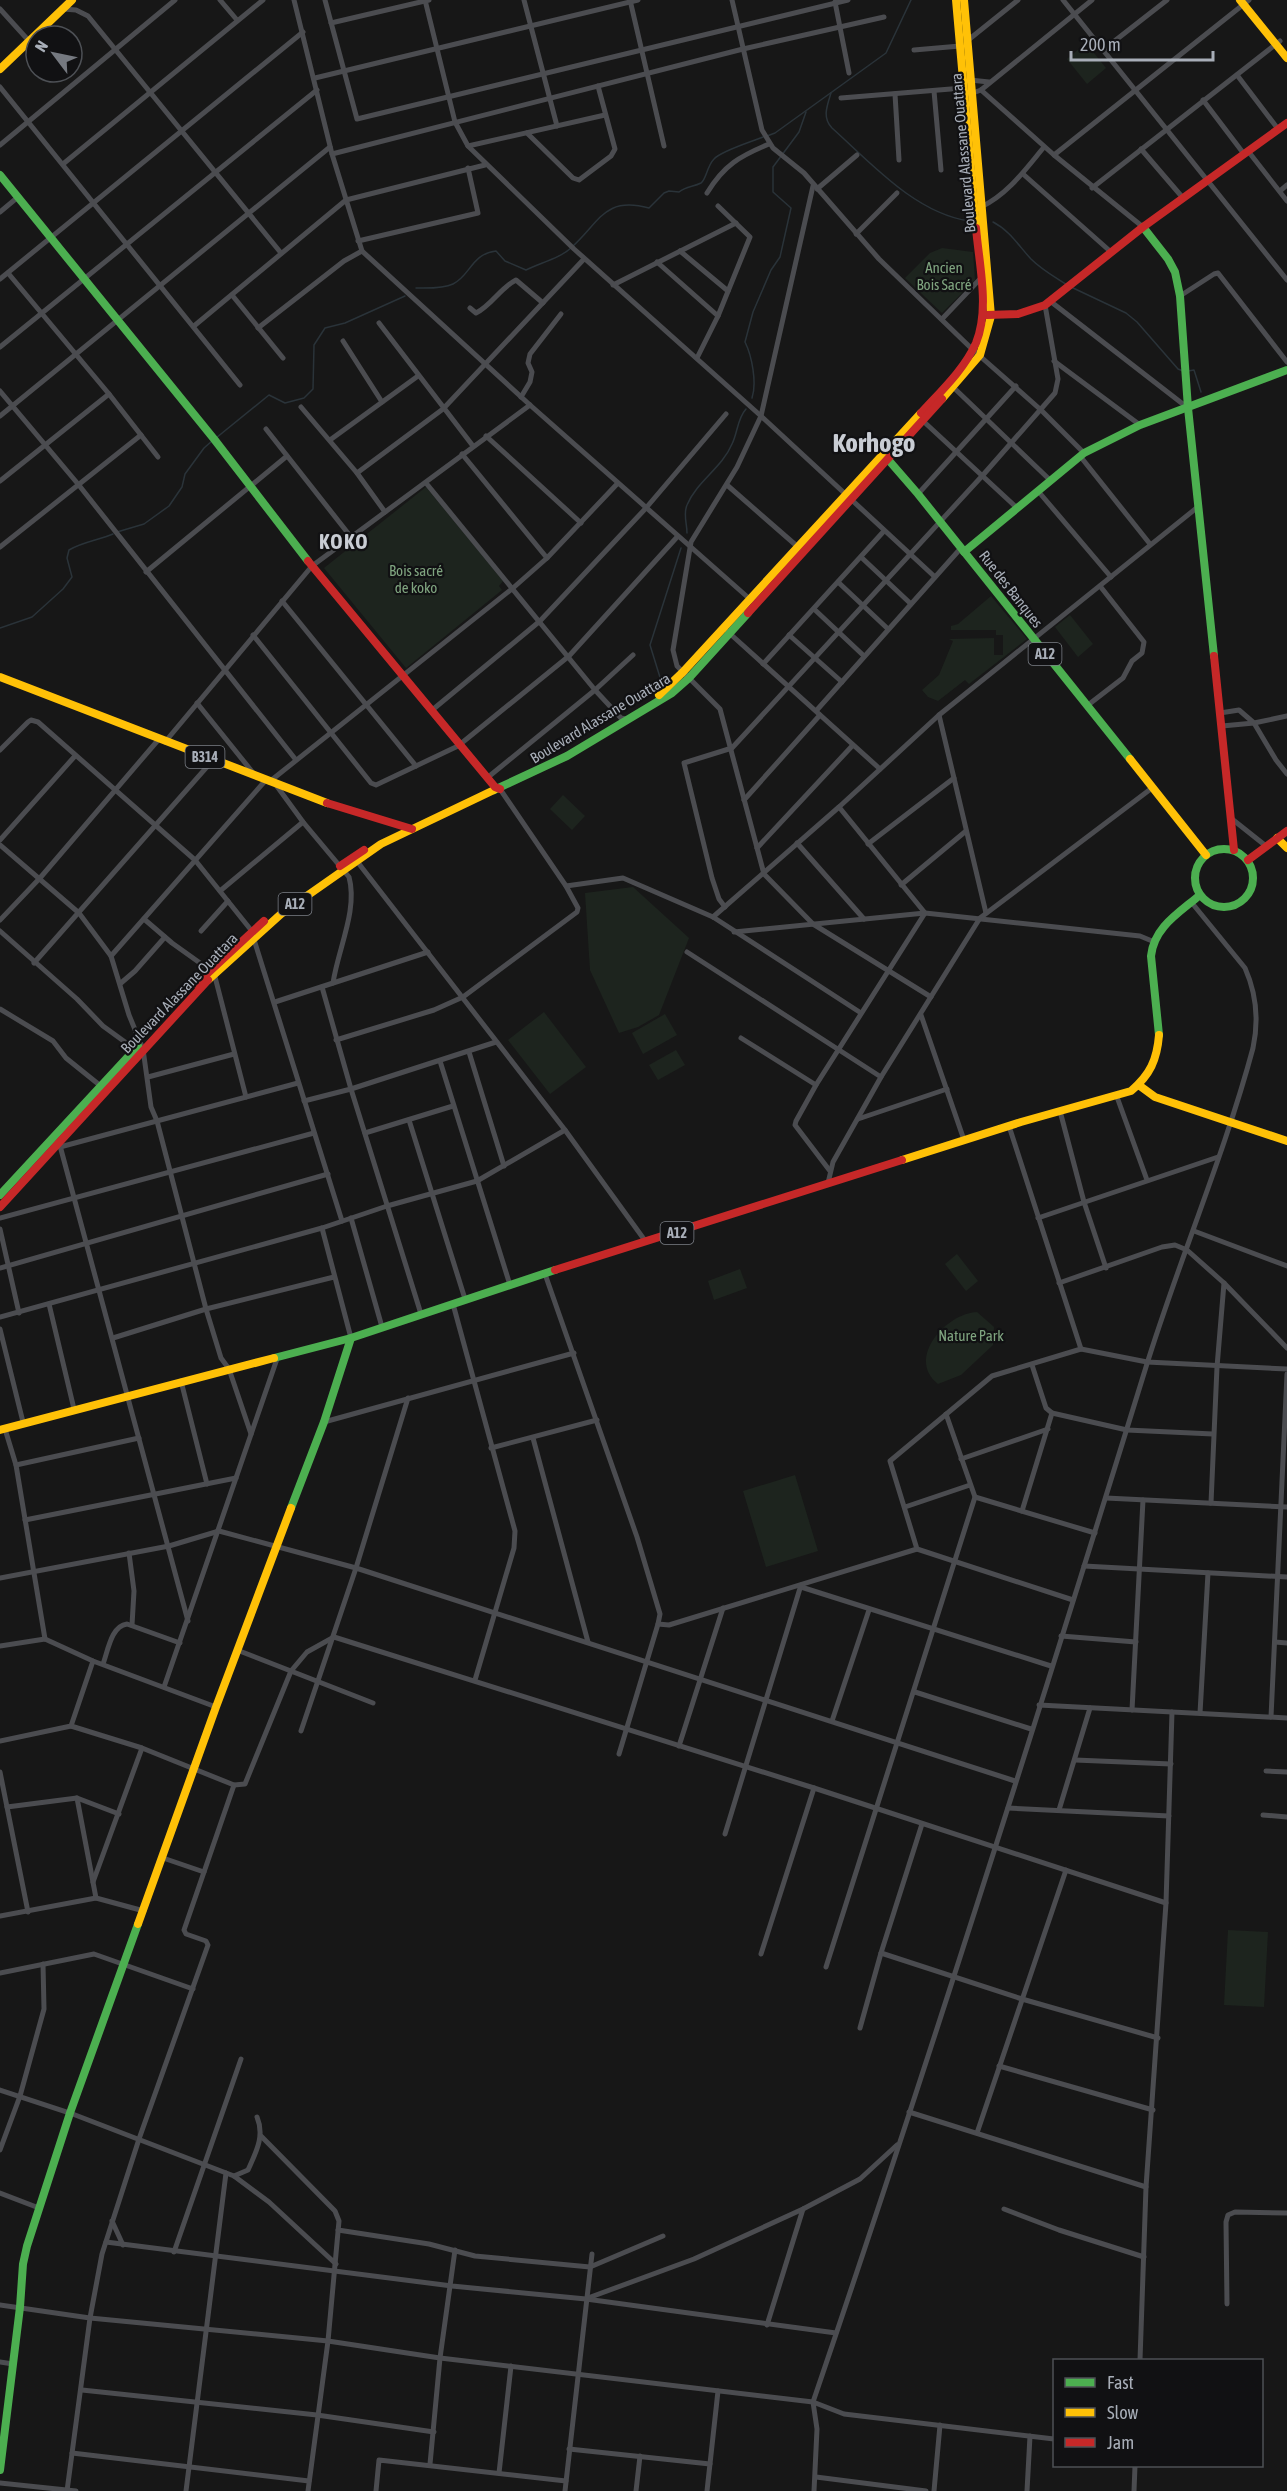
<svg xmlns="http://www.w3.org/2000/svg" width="1287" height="2491" viewBox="0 0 1287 2491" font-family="'Asap Condensed',sans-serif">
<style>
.green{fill:#1d241e}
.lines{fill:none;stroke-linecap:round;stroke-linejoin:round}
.stream{stroke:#2a3339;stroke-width:1.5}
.street{stroke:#4b4c50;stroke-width:5}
.fast{stroke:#4caf50;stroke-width:8}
.slow{stroke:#ffc107;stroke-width:8}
.jam{stroke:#c62828;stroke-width:8}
.labels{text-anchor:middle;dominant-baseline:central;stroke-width:4.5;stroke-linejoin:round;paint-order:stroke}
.shield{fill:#111113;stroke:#7b7f86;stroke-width:1.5}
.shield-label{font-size:14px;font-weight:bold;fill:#a8aeb8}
.street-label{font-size:15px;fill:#a8aeb8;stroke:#111113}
.park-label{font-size:15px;fill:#7fa47f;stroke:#111113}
.district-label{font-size:21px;font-weight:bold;letter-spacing:1.5px;fill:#c9cdd4;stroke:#111113}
.town-label{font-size:27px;font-weight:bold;fill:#c9cdd4;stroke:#111113}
</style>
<rect width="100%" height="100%" fill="#171717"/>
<g class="green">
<polygon points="1086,43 1106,68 1087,84 1067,59"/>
<polygon points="942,248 973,252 975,280 942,313 905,278 930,253"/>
<polygon points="426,487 503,581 499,586 502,590 406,668 324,568"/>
<polygon points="991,596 1027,639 969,684 965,680 938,701 928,697 922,690 939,675 953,641 949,639 994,638 994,655 1003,655 1003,635 996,635 996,630 951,630 951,626 958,624"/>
<polygon points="1070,615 1093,644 1078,657 1055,627"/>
<polygon points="563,795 585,816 572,830 550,809"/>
<polygon points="633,887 689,938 659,1015 638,1027 619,1033 590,970 585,893"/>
<polygon points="544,1012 586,1067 550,1094 508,1040"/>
<polygon points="665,1014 677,1035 643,1054 632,1033"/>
<polygon points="676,1050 685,1065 658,1080 649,1065"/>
<polygon points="957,1254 978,1281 966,1291 945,1264"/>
<polygon points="740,1269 747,1288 714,1300 708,1281"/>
<path d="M977,1312L994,1327L993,1345L961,1375L938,1384C905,1358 947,1313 977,1312Z"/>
<polygon points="795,1475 818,1551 766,1567 743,1491"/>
<polygon points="1228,1930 1268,1932 1264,2007 1224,2005"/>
</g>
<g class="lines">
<g class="stream">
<path d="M831,93C827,106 822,118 832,128C871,163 915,213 969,221"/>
<polyline points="767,136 775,133 886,53 911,0"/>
<path d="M993,222C1009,230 1019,246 1031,259C1042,270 1055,277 1067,285"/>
<polyline points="1071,287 1126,313 1137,322 1178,369 1183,371"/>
<path d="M416,288C426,288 443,289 453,284C471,275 471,254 496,251L505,261L526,270C540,263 561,258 572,247C600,222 604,196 649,208L664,193L669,191L679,192C686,186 693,187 701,183C706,180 707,166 714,159C721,151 751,142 763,137"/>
<polyline points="1188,371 1194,370 1201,392"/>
<path d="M752,398C757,383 752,356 745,342L753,312L771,270L780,257L791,208L773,192V167L799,132L806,112"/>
<polyline points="216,438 269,395 285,403 304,398 313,389 314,345 325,328 345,323 405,296"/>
<polyline points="117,532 144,524 169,506 182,487 185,474 204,448 212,441"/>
<path d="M687,533C687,523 683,514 687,505C697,481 722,468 732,444C738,432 737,419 746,409"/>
<path d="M0,628L32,617L63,589L72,577L67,558L69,550C82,542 99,540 113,534"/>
<polyline points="663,687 650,645 681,548"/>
</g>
<g class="street">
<polyline points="220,0 237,20"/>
<polyline points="294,0 332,154 362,251 530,405 752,601"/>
<polyline points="325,0 357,119 848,0"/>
<polyline points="425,0 455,122 468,146 574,249 761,416 935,577"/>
<polyline points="524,0 557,126"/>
<polyline points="630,0 664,146"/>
<polyline points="732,0 762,130 773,148 804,173 879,259 973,350 1041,410 1084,453"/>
<polyline points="1063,0 1287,280"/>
<polyline points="835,2 849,73"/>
<polyline points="0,9 29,41"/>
<polyline points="63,9 76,10 88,16 281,253"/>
<polyline points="331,23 429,0"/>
<polyline points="967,41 1018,0"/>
<polyline points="914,50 960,46"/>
<polyline points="1103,50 1167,0"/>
<polyline points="1237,75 1278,129"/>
<polyline points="315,78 638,0"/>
<polyline points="970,80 989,82"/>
<polyline points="0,87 240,385"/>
<polyline points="981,90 1054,155 1143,227"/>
<polyline points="934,91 941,170"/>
<polyline points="895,94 899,160"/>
<polyline points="970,94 981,90 1092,0"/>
<polyline points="841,98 963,88"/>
<polyline points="1203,100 1244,154"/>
<polyline points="527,133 573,178 579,180 611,156 615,149 598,86"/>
<polyline points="0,145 175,0"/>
<polyline points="468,146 605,115"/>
<polyline points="1141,149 1183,198"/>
<polyline points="1248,151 1287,201"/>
<polyline points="332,154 743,49 884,17"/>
<polyline points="1054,155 1249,0"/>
<polyline points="63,164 263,0"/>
<polyline points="1023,174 1111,252"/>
<polyline points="813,186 761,416 737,467 691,542 673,650 677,666 720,709 764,874 813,924 931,997"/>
<polyline points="1092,188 1280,41"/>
<polyline points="817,189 857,155"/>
<polyline points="1280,191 1287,185"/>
<path d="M707,193C724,165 740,156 769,144"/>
<path d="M981,207C1008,194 1025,170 1044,147"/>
<polyline points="0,212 18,197"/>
<polyline points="856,234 897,193"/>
<polyline points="358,241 478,213 468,168"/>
<polyline points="680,251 728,291"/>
<polyline points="657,262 718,316"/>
<polyline points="8,273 109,394 158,457"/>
<polyline points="0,279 303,32"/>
<polyline points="613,285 736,223"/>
<polyline points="232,295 283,358"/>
<polyline points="1180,296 1214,274 1218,273 1287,362"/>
<polyline points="1050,301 1188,408"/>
<path d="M470,308L476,313C492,305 500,288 516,280L543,303"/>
<polyline points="942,319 980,279"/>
<polyline points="379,323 473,446"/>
<polyline points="194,326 346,200 485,165"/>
<polyline points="258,328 344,261 362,251"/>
<polyline points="343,341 382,402"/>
<polyline points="0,347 317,90"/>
<polyline points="697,358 718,316 750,237 718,206"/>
<polyline points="1054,361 1140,425"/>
<polyline points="953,387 1051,481"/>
<polyline points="0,391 78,484 296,760"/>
<polyline points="521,397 530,382 532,372 528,363 530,354 561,314"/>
<polyline points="301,407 357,473 385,512"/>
<polyline points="0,416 330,147"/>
<polyline points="922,420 1017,508"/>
<polyline points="266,429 351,537"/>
<polyline points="486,436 581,523"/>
<polyline points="330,440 418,376"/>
<polyline points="462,454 547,558"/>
<polyline points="1080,456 1150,544"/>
<polyline points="357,473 443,409 584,259"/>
<polyline points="0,481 109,394"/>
<polyline points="426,483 595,690 621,718 626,719"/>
<polyline points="727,485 798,547"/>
<polyline points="1038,491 1111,577"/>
<polyline points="918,494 1016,386"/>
<polyline points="0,547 141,435"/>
<polyline points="861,557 911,604"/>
<polyline points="146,572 287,456"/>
<polyline points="838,582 888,629"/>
<polyline points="282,601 416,766"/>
<polyline points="814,609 864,656"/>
<polyline points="727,631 880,769"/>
<polyline points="253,635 371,783 376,785 458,746 569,656 678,536"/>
<polyline points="789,635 842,682"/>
<polyline points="763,664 884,531"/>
<polyline points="197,703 254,774"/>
<polyline points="1088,705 1123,678 1132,661 1142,653 1144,642 1100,586"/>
<polyline points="431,711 540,621 646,508 726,414"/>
<polyline points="816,711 961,548"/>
<polyline points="1220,713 1239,710 1254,723 1287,716"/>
<polyline points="939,715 986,913"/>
<polyline points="1222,726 1254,723 1276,760 1287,774"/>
<polyline points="165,742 312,566 530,405"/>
<polyline points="0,750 28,722 31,720 38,722 195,860 251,930 342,1221"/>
<polyline points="487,778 595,690 633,655"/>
<polyline points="269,782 513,588 547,558 618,483"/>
<path d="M276,785L303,822L349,877C358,910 338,949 333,983"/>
<polyline points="744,800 820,715"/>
<polyline points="1232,819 1266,846"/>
<polyline points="0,840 75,756"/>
<polyline points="797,843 864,919"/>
<polyline points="868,844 954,778"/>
<polyline points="0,845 79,913 111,956 129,1015 143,1049 151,1107 157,1121 206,1309 221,1358 229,1369 251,1434"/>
<polyline points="757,848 853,745"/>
<polyline points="356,860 565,1130 646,1242"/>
<polyline points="901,885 966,831"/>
<polyline points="566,886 623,878 713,917 861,1013"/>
<polyline points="220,891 303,822"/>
<polyline points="725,907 719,899 712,878 684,763 732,748 983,475 1055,393 1058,379 1045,305"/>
<polyline points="713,917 839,807 939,715 1199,506"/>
<polyline points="144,919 172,943 214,973 246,1097"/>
<polyline points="0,920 40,878 159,739"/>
<polyline points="0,931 77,999 103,1026 136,1050"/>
<polyline points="201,931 228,901"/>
<polyline points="734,932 925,913 1140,936 1152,941"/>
<polyline points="687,952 881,1077"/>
<polyline points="111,956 265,781"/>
<polyline points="34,963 213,760"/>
<polyline points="121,983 135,971 165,937"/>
<polyline points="322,987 351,1089 421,1314"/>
<polyline points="275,1002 428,952"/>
<polyline points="0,1009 53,1041 66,1058 102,1087"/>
<polyline points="921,1015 964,1140"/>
<polyline points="741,1038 816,1085"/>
<polyline points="336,1040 434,1010 463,997 577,912 578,908 566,886 500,789"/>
<polyline points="469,1052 504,1166"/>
<polyline points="440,1061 510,1285"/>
<polyline points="148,1077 234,1054"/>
<polyline points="1117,1097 1147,1180"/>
<polyline points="304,1101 351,1089 496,1042"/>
<polyline points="1060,1111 1084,1202 1106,1268"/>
<polyline points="858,1119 947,1089"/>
<polyline points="409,1120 465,1299"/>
<polyline points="1009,1126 1081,1349"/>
<polyline points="365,1133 453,1106"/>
<polyline points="59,1142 188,1621"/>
<polyline points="60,1147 298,1083"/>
<polyline points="830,1171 795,1125 796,1121 816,1085 925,913 839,807"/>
<polyline points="828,1183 833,1162 881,1077 980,918 1152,788"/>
<polyline points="0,1218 314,1133"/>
<polyline points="351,1218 382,1327"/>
<polyline points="1038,1218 1218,1157"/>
<polyline points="322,1228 351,1338"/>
<polyline points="0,1229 19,1313"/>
<polyline points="1194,1231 1287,1266"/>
<polyline points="0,1268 328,1174"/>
<polyline points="545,1274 637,1537 660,1614 658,1624 619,1754"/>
<polyline points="1059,1283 1162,1247 1175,1245 1187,1250 1224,1283 1287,1348"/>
<polyline points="49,1304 74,1409"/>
<polyline points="453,1304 515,1531 514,1548 475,1680"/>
<polyline points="0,1317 322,1228 387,1206 477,1181 565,1130"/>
<polyline points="0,1329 23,1422"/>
<polyline points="113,1338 206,1309 334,1277"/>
<polyline points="1032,1365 1046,1408 1052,1413 1127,1430 1213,1434"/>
<polyline points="181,1381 207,1484"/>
<polyline points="324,1422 574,1353"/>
<polyline points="5,1429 16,1465 45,1639"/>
<polyline points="533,1438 588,1642"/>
<polyline points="491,1448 597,1420"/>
<polyline points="961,1459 1048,1429"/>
<polyline points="16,1465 139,1438"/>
<polyline points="975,1497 1095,1533"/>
<polyline points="1106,1498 1287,1507"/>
<polyline points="1211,1503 1217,1367 1224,1283"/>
<polyline points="905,1507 970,1485"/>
<polyline points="1022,1511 1052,1413"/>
<polyline points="25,1520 236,1478"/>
<polyline points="129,1553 134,1591 132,1625"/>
<polyline points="1084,1566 1287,1577"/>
<polyline points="0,1578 169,1546 219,1531 356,1568 1015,1781"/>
<polyline points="801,1587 1051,1666"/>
<polyline points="1073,1600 917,1549 890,1461 992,1376 1081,1349 1147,1362 1287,1369"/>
<polyline points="658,1624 669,1625 917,1549"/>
<polyline points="1061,1636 1136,1642"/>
<polyline points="1275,1642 1287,1643"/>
<polyline points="0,1646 45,1639 93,1661 216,1707"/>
<polyline points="237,1650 373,1703"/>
<path d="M103,1664C108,1651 111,1626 127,1624L180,1643"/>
<polyline points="164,1687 278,1356"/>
<polyline points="915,1692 1031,1729"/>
<polyline points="1039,1705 1287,1718"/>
<polyline points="1132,1710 1143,1500"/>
<polyline points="1200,1713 1208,1573"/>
<polyline points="1271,1717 1287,1374"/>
<polyline points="832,1721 869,1610"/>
<polyline points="71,1726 142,1748 234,1785 245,1784 291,1671 307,1652 334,1637 814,1788 1166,1903"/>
<polyline points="301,1731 356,1568 408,1398"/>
<polyline points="0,1741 71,1726 93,1661"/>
<polyline points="679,1746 723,1608"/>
<polyline points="1075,1760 1171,1764"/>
<polyline points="1266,1771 1287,1772"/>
<polyline points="0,1772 28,1912"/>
<polyline points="77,1798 96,1898"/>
<polyline points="7,1807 77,1798 119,1814"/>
<polyline points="1008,1808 1169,1816"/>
<polyline points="1059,1810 1090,1708"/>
<polyline points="1263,1815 1287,1817"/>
<polyline points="725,1834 801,1585"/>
<polyline points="163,1858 204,1872"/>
<polyline points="93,1882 142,1748"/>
<polyline points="0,1916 96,1898 144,1911"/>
<polyline points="881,1953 1022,1999 1158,2038"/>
<polyline points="761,1954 814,1788"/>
<polyline points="826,1967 975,1497 946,1414"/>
<polyline points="0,1973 94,1954 193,1989"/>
<polyline points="860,2028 881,1953 922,1824"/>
<polyline points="999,2066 1153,2110"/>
<polyline points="0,2090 70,2113 234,2176 269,2202 336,2264"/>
<polyline points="909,2112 1146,2187"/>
<polyline points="977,2133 1066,1870"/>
<polyline points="261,2136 335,2211 339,2221 328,2341 308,2491"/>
<polyline points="0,2150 20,2096 44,2009 43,1964"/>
<path d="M234,2176L248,2170C256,2152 265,2136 257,2117"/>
<polyline points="0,2193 39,2208"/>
<polyline points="1004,2209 1059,2230 1144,2257"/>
<polyline points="112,2221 123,2245"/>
<polyline points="338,2230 429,2244 475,2256 590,2267 663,2236"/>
<polyline points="106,2242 452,2286 586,2299 836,2333"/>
<polyline points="174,2252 241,2059"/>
<polyline points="588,2298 694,2259 803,2209 860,2179 897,2145"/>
<polyline points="1227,2304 1226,2222 1228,2215 1235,2212 1287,2213"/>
<polyline points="0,2305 90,2318 328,2341 440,2358 813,2402 844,2414 1054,2439"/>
<polyline points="767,2325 803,2209"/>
<polyline points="1140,2360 1146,2187 1166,1903 1172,1712"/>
<polyline points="0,2362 13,2364"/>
<polyline points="82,2390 317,2415 434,2432"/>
<polyline points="569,2449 710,2464"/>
<polyline points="72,2453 309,2481"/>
<polyline points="430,2464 440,2358 455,2250"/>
<polyline points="499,2473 511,2366"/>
<polyline points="816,2477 926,2491"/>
<polyline points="0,2483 76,2491"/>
<polyline points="67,2491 90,2318 102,2254 139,2139 208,1945 206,1941 186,1934 184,1930 234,1785"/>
<polyline points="186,2491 226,2173"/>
<polyline points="376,2491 379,2460 566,2481"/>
<polyline points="565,2491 592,2254"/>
<polyline points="636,2491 640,2456"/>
<polyline points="707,2491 718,2391"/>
<path d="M814,2491L817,2429L813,2402C930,2059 1039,1713 1146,1367C1179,1260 1224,1156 1253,1048C1259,1020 1257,995 1245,968L1192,903"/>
<polyline points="934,2491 940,2425"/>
<polyline points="1027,2491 1030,2436"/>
<polyline points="1134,2491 1135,2466"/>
</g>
<g class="fast">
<polyline points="0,175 214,439 308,561"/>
<polyline points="1143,227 1168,259 1175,272 1180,296 1188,408 1214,656"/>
<polyline points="885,456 918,494 1130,759"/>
<polyline points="964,552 1084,453 1140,425 1287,370"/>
<polyline points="494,790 567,756 672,693 689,678 748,613"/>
<circle cx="1224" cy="878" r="29"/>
<path d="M1159,1035L1151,956C1154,927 1179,913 1200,895"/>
<polyline points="0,1195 138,1046"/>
<polyline points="274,1358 351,1338 555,1270"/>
<polyline points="291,1508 324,1422 351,1338"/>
<polyline points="0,2470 20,2307 23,2264 27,2246 70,2113 138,1924"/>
</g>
<g class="slow">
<polyline points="956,0 976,228"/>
<polyline points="1240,0 1287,58"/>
<polyline points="0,69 72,0"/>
<polyline points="942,399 980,355 991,316 964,0"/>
<polyline points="0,677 327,803"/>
<polyline points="659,695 683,672 921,413"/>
<polyline points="1130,759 1206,855"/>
<polyline points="1277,838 1287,848"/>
<polyline points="208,980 281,914 381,844 494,790"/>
<polyline points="1140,1086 1155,1097 1287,1141"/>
<path d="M902,1160L1021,1122L1131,1091C1150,1075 1157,1060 1159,1035"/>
<polyline points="0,1430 274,1358"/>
<polyline points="138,1924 216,1707 291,1508"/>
</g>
<g class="jam">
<polyline points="987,315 1018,314 1045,305 1143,227 1287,123"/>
<path d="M921,413C940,392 964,370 976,343C990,309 979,264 976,228"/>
<polyline points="308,561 495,787 500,789"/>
<polyline points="748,613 942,399"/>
<polyline points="1214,656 1234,850"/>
<polyline points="327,803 412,829"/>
<polyline points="1248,860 1287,831"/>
<polyline points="340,866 364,850"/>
<polyline points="196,984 264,921"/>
<polyline points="0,1207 208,980"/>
<polyline points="555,1270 902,1160"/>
</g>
</g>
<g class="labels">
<g class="shield">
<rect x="1028.5" y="643" width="33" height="22" rx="4.5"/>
<rect x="185.5" y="746" width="39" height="22" rx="4.5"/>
<rect x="278.5" y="893" width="33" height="22" rx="4.5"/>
<rect x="660.5" y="1222" width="33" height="22" rx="4.5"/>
</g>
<g class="shield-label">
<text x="1045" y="654">A12</text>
<text x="205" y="757">B314</text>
<text x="295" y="904">A12</text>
<text x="677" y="1233">A12</text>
</g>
<g class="street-label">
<text transform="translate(963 153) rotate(-95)">Boulevard Alassane Ouattara</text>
<text transform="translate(1011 589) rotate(52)">Rue des Banques</text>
<text transform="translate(600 718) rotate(-31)">Boulevard Alassane Ouattara</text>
<text transform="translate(179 993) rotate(-46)">Boulevard Alassane Ouattara</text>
</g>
<g class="park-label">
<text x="944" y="267">Ancien<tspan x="944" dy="17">Bois Sacré</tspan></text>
<text x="416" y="570">Bois sacré<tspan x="416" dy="17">de koko</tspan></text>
<text x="971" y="1335">Nature Park</text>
</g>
<g class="district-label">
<text x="344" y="541">KOKO</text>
</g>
<g class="town-label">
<text x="874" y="442">Korhogo</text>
</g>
</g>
<rect x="1053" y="2359" width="210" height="108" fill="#111113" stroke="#4d5055" stroke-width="1.5"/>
<rect x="1065" y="2378" width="30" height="9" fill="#4caf50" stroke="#4d5055" stroke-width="1.5"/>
<text x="1107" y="2389" font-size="18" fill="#a8aeb8">Fast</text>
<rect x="1065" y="2408" width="30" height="9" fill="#ffc107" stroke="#4d5055" stroke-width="1.5"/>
<text x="1107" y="2419" font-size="18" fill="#a8aeb8">Slow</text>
<rect x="1065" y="2438" width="30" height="9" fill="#c62828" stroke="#4d5055" stroke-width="1.5"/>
<text x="1107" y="2449" font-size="18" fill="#a8aeb8">Jam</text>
<g transform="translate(54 54) rotate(302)"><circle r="28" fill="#111113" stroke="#4d5055" stroke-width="1.5"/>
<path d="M0-4.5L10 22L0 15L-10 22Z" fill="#757980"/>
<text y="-9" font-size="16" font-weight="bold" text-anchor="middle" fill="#a8aeb8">N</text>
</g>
<path d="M1071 51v9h142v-9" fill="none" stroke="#a8aeb8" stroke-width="3"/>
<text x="1080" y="51" font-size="18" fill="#a8aeb8" stroke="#111113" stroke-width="4.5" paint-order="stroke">200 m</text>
</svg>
